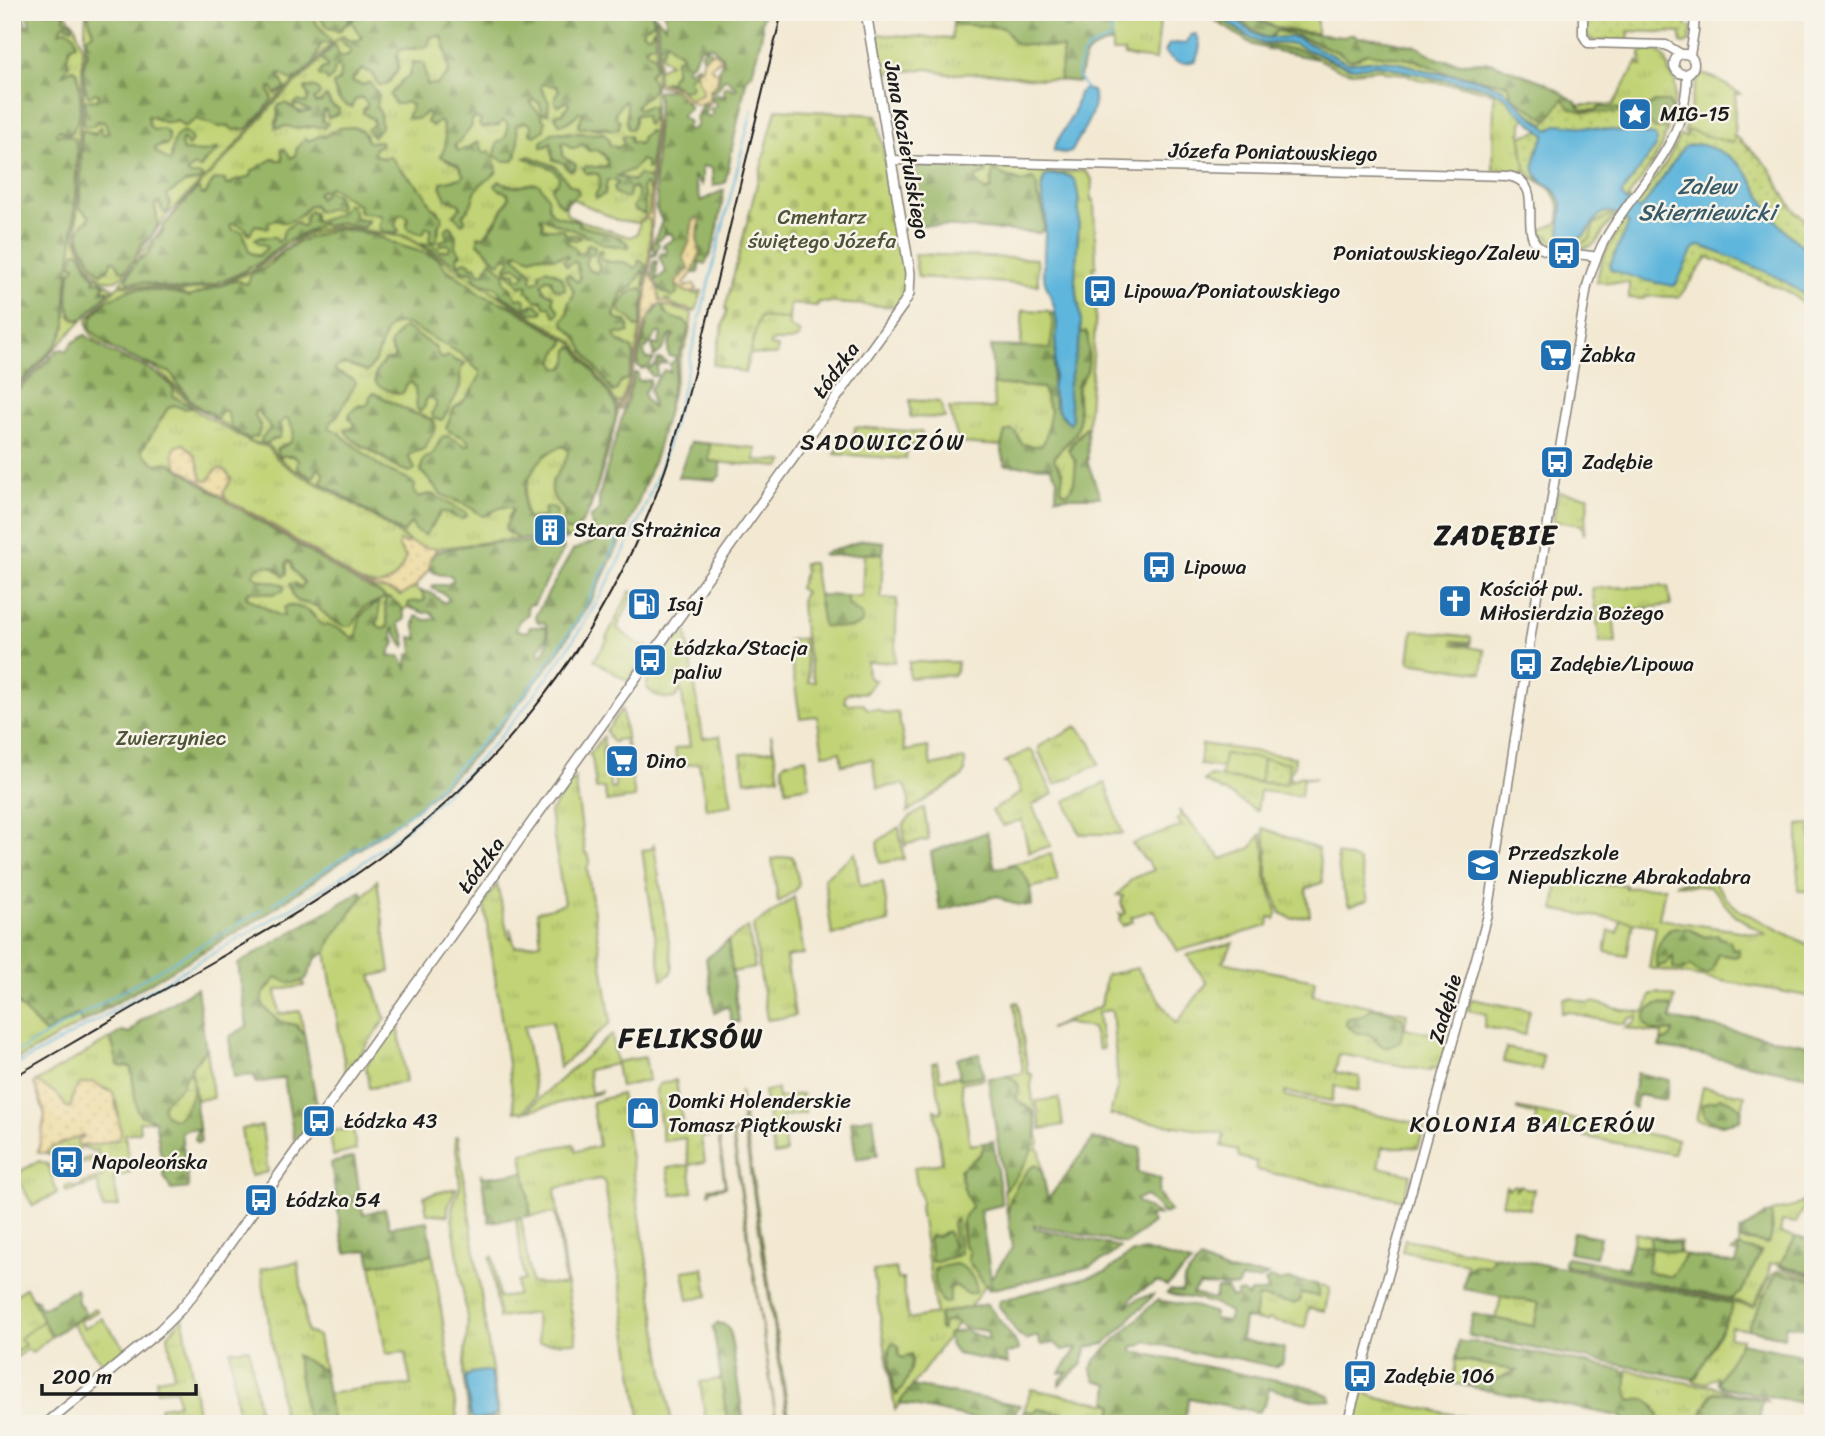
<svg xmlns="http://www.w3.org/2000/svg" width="1825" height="1436" viewBox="0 0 1825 1436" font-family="Sriracha,sans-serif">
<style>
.grass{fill:url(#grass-tufts);stroke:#6e7849;stroke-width:2;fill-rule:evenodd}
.forest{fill:url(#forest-firs);stroke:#5a6842;stroke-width:2}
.wetland{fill:url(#wetland-marsh);stroke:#6e7849;stroke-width:2}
.sand{fill:url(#sand-dots);stroke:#857b5d;stroke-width:2}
.cemetery{fill:url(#cemetery-stones);stroke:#6e7849;stroke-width:2}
.park{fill:url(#park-dots);stroke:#6e7849;stroke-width:2}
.garden{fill:#c1d376;stroke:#6e7849;stroke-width:2}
.water{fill:#5fb6dc;stroke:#3e697c;stroke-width:2}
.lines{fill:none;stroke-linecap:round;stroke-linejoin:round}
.stream{stroke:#5fb6dc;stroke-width:2}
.tertiary-casing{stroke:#888278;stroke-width:11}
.secondary-casing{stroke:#888278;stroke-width:12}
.tertiary{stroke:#fff;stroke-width:8}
.secondary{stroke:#fff;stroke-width:9}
.rail{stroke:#1c1c1c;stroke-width:2}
.labels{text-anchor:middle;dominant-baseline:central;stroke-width:5;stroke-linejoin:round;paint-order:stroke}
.poi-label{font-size:21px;fill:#1c1c1c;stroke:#f7f3e8;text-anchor:start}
.street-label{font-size:21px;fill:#1c1c1c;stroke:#f7f3e8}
.park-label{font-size:21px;fill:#4e5337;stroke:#f7f3e8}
.water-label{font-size:23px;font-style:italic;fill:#375a69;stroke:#f7f3e8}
.neighbourhood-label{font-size:23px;letter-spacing:2px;fill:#1c1c1c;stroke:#f7f3e8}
.district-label{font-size:28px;font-weight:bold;letter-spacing:2px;fill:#1c1c1c;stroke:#f7f3e8}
</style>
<defs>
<pattern id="grass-tufts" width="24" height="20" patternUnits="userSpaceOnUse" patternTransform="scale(1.75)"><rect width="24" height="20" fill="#c1d376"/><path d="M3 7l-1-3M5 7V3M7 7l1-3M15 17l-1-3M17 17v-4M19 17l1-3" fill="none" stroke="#a5b566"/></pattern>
<pattern id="forest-firs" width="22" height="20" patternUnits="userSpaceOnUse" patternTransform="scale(1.75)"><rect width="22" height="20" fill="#98b567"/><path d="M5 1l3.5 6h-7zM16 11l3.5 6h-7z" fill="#7b9254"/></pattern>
<pattern id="wetland-marsh" width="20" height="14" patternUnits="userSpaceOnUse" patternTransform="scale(1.75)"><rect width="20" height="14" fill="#c1d376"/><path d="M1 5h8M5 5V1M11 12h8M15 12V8" fill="none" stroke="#a5b566"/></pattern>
<pattern id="sand-dots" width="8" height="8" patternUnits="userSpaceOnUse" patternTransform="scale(1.75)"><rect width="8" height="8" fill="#eeda9e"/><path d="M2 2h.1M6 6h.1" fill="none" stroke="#ccba88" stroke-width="1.8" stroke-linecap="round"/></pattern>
<pattern id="cemetery-stones" width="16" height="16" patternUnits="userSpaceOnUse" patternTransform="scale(1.75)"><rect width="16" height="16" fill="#c1d376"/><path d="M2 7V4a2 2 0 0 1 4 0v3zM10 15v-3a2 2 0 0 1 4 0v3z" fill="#a5b566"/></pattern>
<pattern id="park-dots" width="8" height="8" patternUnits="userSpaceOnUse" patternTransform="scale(1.75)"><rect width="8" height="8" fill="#c1d376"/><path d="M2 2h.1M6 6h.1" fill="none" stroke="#a5b566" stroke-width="1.8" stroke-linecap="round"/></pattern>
</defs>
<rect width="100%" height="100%" fill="#f7f3e8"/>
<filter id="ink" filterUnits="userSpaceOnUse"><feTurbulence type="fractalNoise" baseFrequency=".0143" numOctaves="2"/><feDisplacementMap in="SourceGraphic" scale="14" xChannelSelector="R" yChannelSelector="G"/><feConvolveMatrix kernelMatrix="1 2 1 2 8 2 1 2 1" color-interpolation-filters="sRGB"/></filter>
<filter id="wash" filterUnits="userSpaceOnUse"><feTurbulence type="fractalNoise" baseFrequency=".00686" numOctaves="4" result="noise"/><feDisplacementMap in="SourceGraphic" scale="28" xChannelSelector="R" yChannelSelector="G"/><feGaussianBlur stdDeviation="1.57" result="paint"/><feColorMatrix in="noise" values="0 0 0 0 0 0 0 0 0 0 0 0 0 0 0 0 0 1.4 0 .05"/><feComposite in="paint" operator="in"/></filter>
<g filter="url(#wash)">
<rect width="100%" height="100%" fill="#f3e9d3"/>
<g class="grass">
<path d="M62,12H64L75,25L82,46V102L78,135L79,155L75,235L81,250L93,274L113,288L12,394L54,347L61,337L66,325V291L73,238L77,151L57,136L55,133L59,129L80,87L77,72L73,69L62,75L70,46L63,32L58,33L63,25L65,24L64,15ZM79,252L91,274L95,277L94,283L101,293L108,290L107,294L83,319L75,320L70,316V273L74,270Z"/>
<path d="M86,12H88C87,20 93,25 93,33L86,38L95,93H100L98,100L85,101L83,123L105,122L108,132L103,136L83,130L80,208L90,216L83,224L108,270L112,261H115L119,268L136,257L141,244L147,241L158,223L155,206L156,203L159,202L161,208L168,200L167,195L185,183L191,182L189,175L186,172L194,166L200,168L217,149L203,152L183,151L181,143L183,139L185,141L184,131L171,163L155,151L156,147L166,145L169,141C159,134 147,130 148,116C156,118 161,123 169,123C178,122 187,118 197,119C210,121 213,128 229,126L234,130C252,131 263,112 272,97L269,90L270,87H272L278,76L317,55L321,44L323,43L325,32L317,26L312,16L316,13L327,26L350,18L348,12H354L347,26L358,12L352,22L354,26L363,38L359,40H341L350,49L351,53L345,56H339L333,46L322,58L327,65V68H335L338,66L341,70L339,81L333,85L338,99L352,106L354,101L362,97L367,103V116L373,119L374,124L372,127L373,136L376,107L364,85L353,82V79L362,69L371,73L379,85C389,80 400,75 399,63C398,52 396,61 399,50L406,48L417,49L431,37L442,36L447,55L449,73L437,84L426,86L406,102L412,105L407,118L426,112L430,114L427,122L433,126L439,121L442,123L446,142L445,159L458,165L464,176L461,178L450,180L463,215L471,205L475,192L480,185L496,173L477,142L467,149L458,151L454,145L471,119L477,118L481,120V123L502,120L507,123L508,136L505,140L517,155L516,125L523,122L529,123L532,127L541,118C538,111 532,109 530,101L534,100L540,104L543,114L546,95L541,89V84L556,85L559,90L555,97V103L558,106L568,101L569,104L563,113L555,117L558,121L579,112H584L578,126C590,130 601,127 613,130L620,121L615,116L616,111L623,101H626L628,108L626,112L635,116L637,114L645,116L648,106L639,110L636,106L639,101L649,96L648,52L645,47L655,43L653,30L651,35H647L642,32L654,15L652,12H653L655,17L656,67L649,214L637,223L617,220L573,199C567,201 564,207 567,214L575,219L630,237L637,234C640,227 636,221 647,218L650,220C651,251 648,281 643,311C638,341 634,372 622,400L617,403L574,342L458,270L572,343L579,350L619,407L609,450L590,509L575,535L568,539L560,541L531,539L505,540L430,549L414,545L396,531L334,491L290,467L273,452L269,445L252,442L196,407L166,377L156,369L103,345L95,339L89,331L87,324L88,318L118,286L122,285L182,292L223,284L256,270L300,239L316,231L335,228L405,237L457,269L407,236L336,226L307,233L283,247L254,269L224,281L182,290L120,283L180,205L232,152L280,97L313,68L339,37L323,52L310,69L280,94L219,164L168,214L123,275C101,296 79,252 78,234C75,209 81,183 81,158C81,151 80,144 80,136C80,124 84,111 84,99C84,70 84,41 86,12ZM309,95L315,103L321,102L328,98L331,105L339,109V113L328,118L326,110L323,111L322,121L309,128L287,126L277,128L275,124C279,117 276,112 279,105L285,103C294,108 301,115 311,110L299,104H306ZM556,132L594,134L604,133L609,144L617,148L631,142L639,144L641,142L650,158V167L644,160H641C630,174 630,168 617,175L633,181L649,177L642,189L645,197V214L638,211V192L634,187L630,189V193L616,180H607L605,194L596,198L601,179L598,174L586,173V166L601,168L608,165C605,146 581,144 565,141L562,143L563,157L575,164L576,167L572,171L567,169L564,164L552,156L553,143L551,141L549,143ZM365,134L367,141L375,148L373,154L382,158L390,156L400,169L424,192L432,207L438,210L439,233L431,234V228L407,226L408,218L403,214L398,215L395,225L398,230L396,232L390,231L380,215L360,212L359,205L330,187L322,191L319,190L317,194L321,200L323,194L317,211L314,205L309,206L301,215L267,222L269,226L255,225L248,234L245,228L234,223L230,225L232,229L245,238L249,252L259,256L267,248L259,237H274L277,242L282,239L285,229L296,222L302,227L305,224L306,215L317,222L339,214L347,204L354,211L355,217L368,222L364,227L359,228L342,223L322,224L288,240L256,266H250C236,280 204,288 184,289C177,289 169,288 162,287C153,285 143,280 136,283L127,278L136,262L146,256L163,231V226L197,189L201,194C211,194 229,185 237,179L241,180L252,176V171L264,165L283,160L285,149L290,158L295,156L297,148L305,139L308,141L320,136ZM500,181C514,188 519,187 533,183L554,215L578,222L579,225L591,230L622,238L628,248L602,244L590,237L584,236L583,233C569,228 553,224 541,217L540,218L543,223L542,228L547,230L551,229L566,234L569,239L565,241L577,254L583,252L589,255L585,263L588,269L596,273L600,267L601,257C612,267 617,259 626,263C629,264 632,267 635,268L638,266H647L632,287L621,294L614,317L618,320L623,334L615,333L614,335L618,341L627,345L621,381L613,392L584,351L577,337L564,325C568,314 567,303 574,294L568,275L577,282L580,279L577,263L568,257V255L553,258L538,255L531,258L518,252L515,253L516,258L532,272L531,281L533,283L555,272L563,281L546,279L542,284L544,291L559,311C548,305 534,300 527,291L529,287L508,271L520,279L523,278L525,274L515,266L506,267L511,260L509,258H504L500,262L497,261L478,243C491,228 500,215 509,198L508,194L497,188ZM376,235L395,244L431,255L439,260L446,269L472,286L479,294L510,306L556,333L565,343L557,352L553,362L557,368H564L575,348L615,404C608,445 601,488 580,525L562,524L565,512L554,498L552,481L568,459V450L562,446C559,447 555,448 552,449C530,461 519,497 527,519L544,517L545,508L553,507L557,512L554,526L564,534L566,538L562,540L519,539L508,518L513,509L510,506L495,509L489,515L442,495L421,471L424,459L433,454L442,437L448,436L466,446L470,444L466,438L449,431L455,407C468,402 473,387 481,376L480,371L461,354L409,325C386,318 384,336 379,352C377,359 372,366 367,372C357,368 343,359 335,369L336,372L353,379L339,413L330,424L329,428L339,433L382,468L406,478L418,497L430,494L462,519L444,511L441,512L431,528L411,522L405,531L401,532L321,483L325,475L319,467L317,469L293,456H279L283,445L291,442L294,433L289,420L284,419L281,423V433L269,431L270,427L258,411L254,410V415L260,424L234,430C229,424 230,418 227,410L222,411L217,419L210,412L197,406L179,387L171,373L153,365L111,299L127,290L133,289L181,294L189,297L206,290L239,281L245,284L248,283L252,273L268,268L273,260ZM490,262H493L498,267L504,283L512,290L517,300L528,308L532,304L542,313L520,307L494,286L491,287L473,272L463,271L461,267H471L479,274L484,273ZM390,348L462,362L465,364L459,370V376L436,406V402L432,397L426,399L411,382L407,384L385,360H392L395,357ZM374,393L406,410L430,419L420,451L410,453L409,457L393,466L385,459L373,453L346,430L352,428L354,424L349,418L359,405L365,406L369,403L370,396Z"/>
<polygon points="1105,12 1161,12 1156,60 1124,56 1124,52 1112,52 1112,28 1105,19"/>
<polygon points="1225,12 1229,12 1262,37 1272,36 1276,31 1299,36 1340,53 1348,59 1356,59 1367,53 1416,60 1446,73 1507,84 1510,88 1511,96 1548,120 1545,124 1527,112 1503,89 1486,82 1465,77 1430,72 1404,64 1383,60 1348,63 1297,38 1285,37 1271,39 1255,35"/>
<path d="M1244,12H1317V33C1284,31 1273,28 1244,12Z"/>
<path d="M953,24L1001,27C1010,31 1009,40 1017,44L1063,48L1060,80L1027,78L995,73L947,74L929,69L885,73L878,34L952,39Z"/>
<path d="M658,37L659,69L670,63L661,57L663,47L667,41L673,49L681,53L682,57L670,83L665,82L673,84L681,90L689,78L696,71L697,78L703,91L701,95L690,99C684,97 683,93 678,89C673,85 664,85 658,82Z"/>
<polygon points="1253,39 1262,43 1294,44 1333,62 1352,68 1375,65 1385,66 1430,77 1485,87 1503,95 1525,117 1522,124 1522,132 1520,133 1526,171 1493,170 1494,93 1457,85 1422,81 1406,74 1385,72 1382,69 1352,72 1336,68 1315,57 1266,46"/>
<polygon points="1644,50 1658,51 1662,54 1666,59 1669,73 1675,80 1675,98 1672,112 1669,102 1655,102 1627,120 1598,110 1583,110 1577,105 1613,105 1638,61 1639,65 1642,66 1640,52"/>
<path d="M1701,74L1715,78L1740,94H1736L1734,136L1738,140L1728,148L1684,132C1692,113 1690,90 1701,74Z"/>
<path d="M936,164C945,166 956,168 964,165C972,170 982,166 990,165V168L1045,169L1047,173L1085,171L1092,179L1091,200H1094L1096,267H1093V272H1096C1098,325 1090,377 1088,429L1087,427C1080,431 1077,440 1070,445L1069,452C1081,462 1076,480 1069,492L1066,493L1062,491L1061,487L1063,473L1054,460L1058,451L1071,440L1076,433L1079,423L1078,388L1082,380V333L1080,337L1081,319L1075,281L1079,218L1078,194L1042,199L1045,207V225L1043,210L1036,193L1037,184L1032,179L1022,182C1013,177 1004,177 997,171L991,189L985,191L975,182L976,177L986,173V170L982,168L913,166L910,167L912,171L908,168L910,166H936Z"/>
<path d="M1533,166L1600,215L1616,214C1591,245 1603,251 1558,247V245C1545,244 1544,246 1537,232L1558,223C1564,203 1554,188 1536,180Z"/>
<polygon points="914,254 1037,259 1038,285 918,277"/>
<path d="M653,279L660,290L673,297L677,292L676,285L687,292L697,294L700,291H702L697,308L695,311L668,304L666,303H669L670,300L666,299L665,301H660L656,284C655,294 656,302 650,312L647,313L650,281L651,280L655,282Z"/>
<path d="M660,304L692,312C691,326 689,342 682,353L666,418L678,357L685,340V321L674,319L665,313L663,306L658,307L656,311L648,318L656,306Z"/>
<polygon points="759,317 789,319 789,326 800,333 799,338 791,341 775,341 770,343 770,346 778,347 777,355 750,354"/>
<path d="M165,378L198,412L251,443L268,447C280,469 314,481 334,493C359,508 385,523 407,541V543L406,544L399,541L401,551L406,557C398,580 385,591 361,582L260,517L230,502L226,499L223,493L229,484L231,478L222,469L213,474L209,481L202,480C198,461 198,458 184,444L176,447L174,455L177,467L219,494L229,503L170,463L156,465L142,453V450L168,408L174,405L191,406L172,396L171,385Z"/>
<polygon points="993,384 1043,388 1047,403 1051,410 1049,449 959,443 949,408 994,408"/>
<polygon points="910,400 940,402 945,418 910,417"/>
<polygon points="855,427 922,432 921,446 907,445 906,459 835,454 843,440 854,441"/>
<polygon points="691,442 756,448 755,460 784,461 780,467 685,460"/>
<polygon points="1558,492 1589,496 1584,535 1582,525 1553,521"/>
<path d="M232,505L259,519L363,585C375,589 390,586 399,595L416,587L418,591H421L425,600L424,602L408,604V607L401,611L385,603L388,627L382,629L377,625L379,616L357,630V637H350C341,628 335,626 322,625L310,611L285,616L278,615L247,598L246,595L250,591L272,594L282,585L261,580L253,576L257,568L265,565L277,568L281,574L287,573V560L291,562L293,570L304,582L303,585L293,596L297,601L316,606L334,622L352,625L364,607L383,599L385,597L350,578L342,572Z"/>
<path d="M883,553L881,598L897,599L895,662H867L868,676L872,680H875L867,692C859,695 843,688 845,702L850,704L862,703L868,709H876L886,714L898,712L905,751L928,747L931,766L965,759V771L963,776L907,812C910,804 910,790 903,784L878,788L872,759L842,765L840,752L823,754L817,716L800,718L788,640L803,638L809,677L808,682H815C811,671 798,608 802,597C802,595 804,594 805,592L799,588L805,571L803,563H813L823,626L860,614L849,606L846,596L862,597L864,554Z"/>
<polygon points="1668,586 1671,605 1613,612 1616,643 1600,643 1592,588"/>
<polygon points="630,591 634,593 617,628 640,646 648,646 650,652 644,663 641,661 627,681 594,660 608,639 606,638"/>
<path d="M685,622L703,738L720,736L732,805L706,809L699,763L677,766L675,749L690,746L681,689L675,698C664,700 655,697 647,688L648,678L655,670Z"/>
<polygon points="1413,630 1471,637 1471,642 1452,641 1470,644 1470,645 1452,644 1485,650 1482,673 1409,662"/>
<polygon points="909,662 958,662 956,671 953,675 909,678"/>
<polygon points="622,709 635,798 607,802 604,788 596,789 592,758 589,754 603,737 605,748 602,749 605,772 609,771 610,786 612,789 615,789 615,778 629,775 625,739 615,740 615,742 612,742 606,731"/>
<polygon points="1076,726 1091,742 1099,764 1055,785 1039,752 1039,747 1051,739 1062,735"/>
<polygon points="771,734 779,777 745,781 741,754 773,750"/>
<polygon points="1202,744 1295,757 1294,768 1290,773 1290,781 1301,776 1317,779 1303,778 1301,796 1260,791 1257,811 1231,795 1204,781 1205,779 1211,776 1260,783 1286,784 1289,763 1225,754 1222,768 1200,765"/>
<polygon points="1028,750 1033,752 1053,794 1032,805 1051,846 1029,852 1021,820 1003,826 992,811 1021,792 1009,764 1005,762"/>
<path d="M575,778L585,852C591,856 591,862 587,868L611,1022L559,1068L552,1021L524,1026L536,1097L523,1112L515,1111L484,903L497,884L508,935L510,938H512L510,928L515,947L541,943L537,912L564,904L550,812Z"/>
<polygon points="1105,783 1123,834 1080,834 1065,801"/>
<polygon points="924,808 929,840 906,844 905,846 903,825 909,818"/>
<polygon points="1179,810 1222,859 1251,848 1261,834 1265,850 1265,875 1276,908 1277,913 1275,919 1271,917 1269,918 1268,926 1178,951 1153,910 1131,917 1133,921 1123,926 1119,920 1121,917 1119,913 1123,915 1125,913 1121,903 1123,896 1117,895 1133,878 1154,870 1132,844 1182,826 1177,820 1181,817"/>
<polygon points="1811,824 1812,891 1798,891 1798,825"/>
<polygon points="899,827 904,859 880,863 877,842"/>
<polygon points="1263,828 1318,849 1323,882 1306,889 1310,915 1292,919 1281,913 1267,875 1267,850"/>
<polygon points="654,845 673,968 670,974 662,980 642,850 651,849"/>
<polygon points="855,853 860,886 883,882 889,922 832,935 824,878"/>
<polygon points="1051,854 1058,881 1030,888 1028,881 1014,865 1008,865"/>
<polygon points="1337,854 1359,861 1368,900 1350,906 1348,904 1340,879"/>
<polygon points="791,856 793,857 799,883 796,890 778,902 772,859"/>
<polygon points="377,880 390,972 371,976 384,1016 386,1018 346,1074 326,952 331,940 352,910"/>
<path d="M1713,880L1727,899L1739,910L1813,947V997L1649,968L1656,926L1554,910L1558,881L1626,885V888L1665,887L1659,919L1766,935L1764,933C1752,926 1739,920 1729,909C1722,902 1719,892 1710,887L1675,884L1681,882Z"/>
<polygon points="794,897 804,954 786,957 795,1016 767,1020 753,926"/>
<polygon points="748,927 755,968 732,972 728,941"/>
<path d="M1234,943L1222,962L1315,980L1313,995L1407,1013L1405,1028L1448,1037L1440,1069L1431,1068L1430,1071L1339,1054L1335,1072L1360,1077L1359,1091L1335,1086L1332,1101L1285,1092V1096L1425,1125L1418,1148C1405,1146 1394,1148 1382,1147L1378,1167L1411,1174L1403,1200L1256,1170L1257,1162L1239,1157L1237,1150L1222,1146L1224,1134L1110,1115L1118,1085L1112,1010L1098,1012L1103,1049L1099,1050L1092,1028L1064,1023L1049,1029L1101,1006L1106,975L1137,968L1176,1024L1207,983L1187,955Z"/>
<polygon points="277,977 299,982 303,981 304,986 276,990 279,1014 300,1011 304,1034 295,1025 282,1022 269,1013 262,1002 262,996"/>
<polygon points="1657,993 1675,997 1672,1010 1670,1007 1663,1032 1673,1031 1673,1033 1669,1039 1661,1042 1662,1034 1625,1028 1633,1024 1637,1019 1637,1016 1628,1019 1626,1023 1623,1024 1582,1016 1568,1011 1561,1013 1564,999 1571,998 1588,1003 1593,1002 1622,1010 1644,1012 1647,1007 1650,996"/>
<polygon points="12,998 44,1032 78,1014 82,1023 12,1062"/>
<polygon points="1471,999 1530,1010 1525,1035 1484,1027 1486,1014 1468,1010"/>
<polygon points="1018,1002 1028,1074 1032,1074 1031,1087 1039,1142 1037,1149 1040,1151 1043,1176 1041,1169 1011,1196 1007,1214 1004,1190 1037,1134 1034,1116 1030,1109 1017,1100 1010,1076 1005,1076 1023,1073 1014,1003"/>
<polygon points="398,1023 406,1082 369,1088 366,1066"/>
<polygon points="612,1034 616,1062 645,1057 649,1080 620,1087 616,1064 588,1070 591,1093 601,1091 601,1093 527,1111 544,1094"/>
<path d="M111,1038C113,1049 120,1064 131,1068L137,1110L140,1115L155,1120L139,1122L140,1132L125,1134L130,1173L113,1178L119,1206L103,1209L98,1182L66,1192L65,1187L72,1185L74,1188L82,1185V1183L103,1177L98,1160L77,1165L76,1162L98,1155L97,1150L92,1151L83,1147L79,1148L76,1155L69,1157L68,1156L59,1160L46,1153L50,1148L82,1135H84V1138L79,1139L77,1142L78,1144L94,1145L118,1140C117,1125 121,1101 110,1090C89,1086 99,1076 74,1092L71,1107L69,1108L66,1107L60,1097L36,1082Z"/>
<polygon points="207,1049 213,1098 196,1100 191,1066"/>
<path d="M937,1062L940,1079L960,1076V1079L981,1076L983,1073L984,1079L961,1083L970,1145L984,1143C984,1156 970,1162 960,1170C961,1184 967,1194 972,1206L963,1218L961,1225L964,1245L969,1250L970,1264L985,1285L970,1307L941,1313L939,1317L940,1329L943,1330V1325C947,1319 953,1320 958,1323L895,1410L873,1271L896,1268L898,1279H903L908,1319L936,1314L920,1207C923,1197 919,1194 917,1185C916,1180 915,1173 914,1167L942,1163L935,1110L940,1113L942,1110L932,1063ZM954,1219H956L960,1254L956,1256L933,1262L931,1261V1252L928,1240L931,1235L938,1237L944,1232L949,1233L953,1247L955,1246L953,1221ZM899,1346L898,1355L902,1358L908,1356V1378L896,1395L892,1382L889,1350Z"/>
<polygon points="676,1080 683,1127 699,1126 700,1130 710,1129 715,1135 701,1138 705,1162 689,1165 693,1192 672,1195 667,1168 689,1165 685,1138 663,1141 656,1091 659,1084"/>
<path d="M1703,1087L1745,1095L1740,1121L1722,1125L1696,1120ZM1720,1098L1731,1101L1738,1107L1736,1121L1725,1123L1707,1117L1702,1105L1711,1101L1715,1102Z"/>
<path d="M740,1090L746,1131L790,1424H788L744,1131L733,1134L777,1424L732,1135L719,1137L726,1187L711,1190L709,1194V1188L725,1186L718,1136C750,1132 742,1116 740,1090Z"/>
<polygon points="621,1094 672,1424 641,1424 605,1184 603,1180 599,1179 557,1188 555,1190 567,1287 577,1342 539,1343 535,1313 499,1318 490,1258 493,1256 499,1298 517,1295 517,1282 524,1280 516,1218 521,1217 531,1283 563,1285 565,1284 556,1216 553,1213 531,1216 522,1153 574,1144 576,1151 599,1146 592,1102"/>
<polygon points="1059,1098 1063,1125 1041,1129 1036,1101"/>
<polygon points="1517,1108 1677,1140 1673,1154 1535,1127 1536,1115 1517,1110"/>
<polygon points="262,1126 268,1172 251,1176 245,1156 246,1151 244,1151 241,1129"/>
<polygon points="353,1128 356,1150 333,1156 330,1131"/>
<polygon points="458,1136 499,1419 473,1424 470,1424 463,1372 468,1324 452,1218 452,1209 460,1186 455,1137"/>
<polygon points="39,1161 48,1164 57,1193 33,1206 15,1174"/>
<polygon points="1514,1185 1517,1186 1515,1191 1521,1185 1528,1190 1534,1189 1530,1209 1502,1204 1506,1186 1509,1189"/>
<path d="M456,1188L448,1207V1215C438,1216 434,1213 427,1214L424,1196Z"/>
<path d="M1806,1199L1810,1200L1811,1202L1806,1204L1796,1223L1782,1221L1780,1234L1796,1237L1781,1262L1783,1267L1813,1273V1275L1783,1268L1779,1266L1778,1263L1770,1264L1768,1277L1755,1303L1752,1305L1566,1266L1564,1265V1263L1566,1266L1732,1299L1742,1291L1761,1252L1739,1253L1732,1252L1739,1245V1235L1741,1240L1767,1244L1771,1238L1772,1216L1770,1214L1765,1216C1779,1205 1793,1213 1806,1199Z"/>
<polygon points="1635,1233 1681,1242 1679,1253 1687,1255 1683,1257 1673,1277 1647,1272 1651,1248 1633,1244"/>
<polygon points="1405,1239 1495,1256 1488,1266 1476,1265 1467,1272 1465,1277 1467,1264 1402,1251"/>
<polygon points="433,1255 458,1424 333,1424 327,1394 365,1388 411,1385 405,1352 386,1354 371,1265"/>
<polygon points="298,1262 307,1332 318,1336 324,1371 296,1356 308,1424 284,1424 261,1269"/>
<polygon points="1557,1267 1753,1307 1755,1306 1771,1276 1778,1270 1813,1277 1813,1280 1777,1273 1747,1329 1731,1327 1729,1337 1742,1339 1720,1380 1719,1384 1723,1387 1718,1383 1717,1376 1707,1383 1694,1381 1693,1379 1697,1376 1732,1309"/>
<polygon points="704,1268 708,1296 688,1300 683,1271"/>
<polygon points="1315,1284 1330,1287 1325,1311 1309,1308 1305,1328 1273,1321 1271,1319 1266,1322 1254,1320 1257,1298 1319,1290"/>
<polygon points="26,1287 43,1321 20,1338 25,1345 16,1352 12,1347 12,1298"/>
<polygon points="1501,1296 1539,1303 1534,1326 1496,1319"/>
<polygon points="95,1308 98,1311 80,1321 84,1328 102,1318 125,1348 123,1352 105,1367 72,1324"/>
<polygon points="183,1317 198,1414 214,1412 215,1424 181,1424 180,1417 162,1420 160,1407 178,1404 176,1389 157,1391 156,1379 174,1376 168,1335"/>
<polygon points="249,1348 261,1424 239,1424 230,1350"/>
<polygon points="1456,1359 1519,1371 1507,1374 1497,1379 1475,1374 1468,1383 1472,1387 1453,1383"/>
<polygon points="1627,1370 1693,1384 1713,1386 1733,1393 1765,1398 1767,1401 1722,1392 1716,1392 1711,1394 1697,1424 1662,1424 1654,1406 1645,1399 1630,1401 1627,1393"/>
<polygon points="721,1379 727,1421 706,1424 700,1382"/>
<polygon points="1031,1389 1114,1405 1108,1424 1095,1415 1082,1414 1073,1415 1038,1409 1033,1412 1024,1411"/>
<polygon points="1364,1389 1369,1395 1400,1404 1502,1424 1353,1424"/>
</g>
<g class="forest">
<path d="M12,12H26L24,15L26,27L30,23L28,16L29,12H62L64,15V19C69,20 72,22 73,27L71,28L66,24L63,25L59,32L66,29C73,33 76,35 76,44L70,47L67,58L69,64L63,74L73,69L77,72C80,92 85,118 70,134L59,130L56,133L57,136L62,134L75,138L77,151L73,238L66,291V325L61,337L54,347L12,392Z"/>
<path d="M88,12H348L350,18L339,32L327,26L317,14L313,16C316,27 325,31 331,41L330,43L321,44L313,64L293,81L281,74L279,75L285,88L275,94L272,87H270L269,90L272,99L263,112L246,129L233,130L229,126L219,127L197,119L184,127L176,120C161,126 160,117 148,116L149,125L153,130L163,129L168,133L169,141L166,145H161L156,147L155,151L170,162C174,150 170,135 184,131L190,136L192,141L188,146L183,139L181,143L183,151L203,152L217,149L218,151L206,160L200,168L194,166L187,172L190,175H201L202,178L198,181L185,183L167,195L170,204L168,212L164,213L159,202L156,203L155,206L158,223L156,229L150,238L141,244L136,257L126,270L121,271L115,261H112L108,270L101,273C93,267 77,241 79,231C81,226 87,221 90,216L80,208L82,130L95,135L100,126L103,135L108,132L105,122L97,121L93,126L85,127L83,123L85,101L98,100L99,94L95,93L89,97C83,85 81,66 88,53L85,48L86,38L93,33C93,25 87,20 88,12Z"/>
<path d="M358,12H652L654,23L646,27L642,32L647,35H650L653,30L655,29V43L645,47L648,52L655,56L654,68L649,75C662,94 644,94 636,106L639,110L648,106L652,107L653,117L648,125L646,122L645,116L637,114L635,116V121L632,129H628C624,119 629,111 626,102L624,101L616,111L615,116L620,121L619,128L613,130L603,127L580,128L578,126L583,112H579C574,118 567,125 559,124L555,115L563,113L569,104L567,101L558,106L555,103V97L559,90L556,86L542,84L541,89L549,102L548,114H543L540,104L534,100L530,102C532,108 535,108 539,112C542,116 541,118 545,121L544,130L535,136L530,134L532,127L529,123L523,122L516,125C519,135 520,150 513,161H503L495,156L497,143C507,138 508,135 507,123L502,120L499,125L482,128L479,125L481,120L476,118L471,119L472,126L461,140L455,145L458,151L467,149L478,142L480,143V149L483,153L490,151L497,168L496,173L480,185L475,192L471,205L463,215L465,222L462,224L453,215L461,207L459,204L446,199L441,188V182L461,178L464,176L458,165L440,156C449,146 445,135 442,123L439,121L433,126L427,122L429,114L426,112L418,119L407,118L412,105L406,102L401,104H395L390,95L402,80L409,77L413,62L424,63L427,85L437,84L449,74L447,55L442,36L431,37L427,47C417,49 408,48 399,50L397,55L398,69L387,85H379L371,73L362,69L353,79V82L363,85L370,82L379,96L376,107L380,112L381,127L373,137L369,133L368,129L374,124L373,119L363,113V110L367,106V103L361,97L354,101L352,107C339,104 336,97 333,84L339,81L341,70L338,66L335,68L333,77L328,81L324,76H320L319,74L323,68H327V65L322,58L333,46H336L339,56H345L351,53L350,49L341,40V37L344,36L347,40H359L362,38L354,26L352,21Z"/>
<path d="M664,12H766L762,18V34L752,74L747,77L725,183L713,186L712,168L702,166V185L693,175L701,201L724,190C720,213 718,243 705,264L700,262L698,273H692L698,261L700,249L697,239L701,226L693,221L689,243L683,257L689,269L678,279L676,295L673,297L663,292L652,278L654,261H657L656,280L666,272L659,256L662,253H666L667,252V248H663V245L674,239L671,233L667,234L665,229L664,236L657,241L659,245L655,256H653L655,250L653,248V244L662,221L656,208L657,202L655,179L658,97L657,94L658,91L675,89L689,106V109L681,116L689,122L686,129L692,130L697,125L696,118L703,103L707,105L705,116H711L713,113L710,109L717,105L710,97L718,94L726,97L723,90L724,87L729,86L732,90L737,88L725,78L717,90L710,93L709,92L719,80L720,67L723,61V57L710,45L707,47L710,50L709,54L704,57H702L701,54L706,48L705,47L699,49L694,61L686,68L688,71L697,66L699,67L688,79L692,86L690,89L681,90L673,84L664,83L666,81L670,83L672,76L675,74V59L682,58L681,53L673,49L667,41L662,52L659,53L657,17L665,26L666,19Z"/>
<path d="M954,12H1002L1069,19V12H1105V19L1112,28V43C1084,48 1084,56 1079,82L1060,80L1063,48L1017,44C1009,40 1010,31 1001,27L953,24Z"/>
<path d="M1202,12H1216C1229,24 1246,38 1263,44C1283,52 1297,44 1317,59L1276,51L1253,45Z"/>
<polygon points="1229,12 1245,12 1267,25 1285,31 1344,37 1348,35 1355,35 1357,37 1375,38 1416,46 1439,59 1461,63 1490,62 1546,83 1576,102 1577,105 1583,110 1596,110 1600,107 1620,109 1627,120 1655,102 1669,102 1672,112 1666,130 1549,121 1511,96 1510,88 1507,84 1446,73 1416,60 1367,53 1356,59 1350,60 1340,53 1299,36 1276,31 1270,37 1266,38 1258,34"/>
<path d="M306,87C313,87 318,87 320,94L314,100L315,103L321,102L326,96L331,105L339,109V113L328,118L326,110L323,111L322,121L328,123L325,127C318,126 301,126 296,129L287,126L275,128L279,117L277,109L279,105L285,103L300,113L310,111L299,105L294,106V104L298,101L306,103L309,97L305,89Z"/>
<path d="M353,127C361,129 365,132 367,141L369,142L381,141L382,145L375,148L373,154L382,158L390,156L400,169L424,192L432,207L442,216L443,221L438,226L437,242H432L429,239L431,228L426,227L424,233L421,234L408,229L407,226L408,218L403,214L398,215L395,225L399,231C392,233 383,233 379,227L382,218L380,215C373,213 367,215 360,212L358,205L330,187L322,191H319L317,194L320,199L326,191L337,195L340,205L337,210L329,208L323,211H317L314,205L309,206C300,216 289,227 276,220L268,222L269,226L268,228L255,225L250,234L245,228L234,223L230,225L232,229L243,232L249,252L259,256L267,248L266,245L259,244L255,239L259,237H274L278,242L282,239L284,230L296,222L302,227L305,224L306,215L310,211L314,213V219L317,222L339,214L347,204H350L354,211L355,217L361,220H368L363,227C356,227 349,224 342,223C337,223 330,225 325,226L322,224L293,239L288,240L255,266H250C236,279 202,289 182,289C168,290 151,282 138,282C135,282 131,282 128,282L127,278L136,261L146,256L154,245L153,240L158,236L161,235L163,231V226L197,189H199L201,194L205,195L214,179L225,180L226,185H230L237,179L241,180L251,176L252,171L274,158L277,160H283L281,149H285L291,158L295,156L297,148L305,138L308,141L320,136L324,137L337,128Z"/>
<path d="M648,131L653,133L650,167L647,169L646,162L641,160L634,169L617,176L633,181L639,174L644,177L650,178V189L649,190L646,184H643L642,189L645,197V214L634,210L633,206C638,199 641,194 634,187L630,189L629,197L623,198L614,192V187L618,183L615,180H607L605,194L597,198L595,195C600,189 602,181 598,174L586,173L583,168C590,164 597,170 608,165C607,155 599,147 589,151L582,144L576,148H570L565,142L562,143L563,157L575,164L576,167L572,171L567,169L564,163L553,160L551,142L547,146L541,147V142L552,133L556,132L594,134L604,133L609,139V144L617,148L624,144L622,139L624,135L630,136L631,142L639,144L641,142V138Z"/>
<path d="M529,156L555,166L569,184L577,188L579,193L567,201L565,207C556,204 554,197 552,189L553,186L558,183L559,177L553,169L525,158Z"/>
<path d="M910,166L982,168L986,170L987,172L976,177L975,182L986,191L991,189L992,175L994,170C1000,174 1015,181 1022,182C1026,182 1030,180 1034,179L1037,184V197L1043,210L1044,228L1040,233L915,224L918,213Z"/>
<path d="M500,181C505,184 510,187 516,187C525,187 531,182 539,184L548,197L549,209L554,215L579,222V225C596,232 617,232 629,245L628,248L602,244L590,237L584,236L583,233C569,228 553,224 542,217L540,218L543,223L542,228C549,231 556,227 564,230L566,234L580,236L581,238L576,240L569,239L566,241L576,249L577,254L583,252L588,244L595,246L594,254L589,255L585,263L588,269L596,273L600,268L596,260L599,250H602L601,257L607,262H624L635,268L638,266V261H641L647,266V283L644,287V272H642L632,287L621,294L614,316L618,320L626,321L629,326V332L623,334L615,333L614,335L618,341L632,349L634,356L628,379L621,381L617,390L613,392L584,351L577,337L564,325L563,320L568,313V304L574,294L573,289L565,276L568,274L577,282L580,279L577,263L573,262L567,266L563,260L568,257L567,255L553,258L539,255L531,258L518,252L515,253L516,258L532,272L531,281L533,283L540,279V273L546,269C555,272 566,278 565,289L560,291L553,287L551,279H546L542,284L544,291L553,295V302L559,311L558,315L555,316L549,306L545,307L542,300L537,301L526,291L528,286L525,285L521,287L506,271L516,273V277L520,279L523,278L525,274L515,266L507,269L506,267L511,260L509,258H504L500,263L496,261L478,242V236L483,237C495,227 502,212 509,198L508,194L497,188L495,185Z"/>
<polygon points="449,226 451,226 456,236 455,247 461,254 457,257 458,263 456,264 422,244 422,243 433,244 441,251 449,250 450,246 448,244 440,245 440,241 447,239 447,235 445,230"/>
<path d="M339,229L376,235L395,244L431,255L439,260L446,269L472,286L479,294L510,306L564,340L565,343L557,352L553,361L557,368H564L568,361L569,349L571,347L575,348C584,360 613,395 616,407C618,416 612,429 609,439C604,458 592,520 575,530C571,533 569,531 565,530L562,524L565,512C562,507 557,503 554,498C544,478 568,468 568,450L563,446C535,454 517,491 527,519L544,517L545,508L553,507L557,512L554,526L564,534L566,538L562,540L519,539L509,533L505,529L513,509C505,501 492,514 483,516L466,505L442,495L421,471L423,460L433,454L442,437L448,436L466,446L470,444C465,434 453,436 446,428L454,408C467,401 473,388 480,376V372L461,354L409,325C386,318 384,336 379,352C377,359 372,366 367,372C356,369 344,358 335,369L336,372L353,379L356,383L339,413L330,423V428L339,433L382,468L406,478L415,485L414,492L418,497L430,494L434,495L466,513L467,516L462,519C454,518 449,511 441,512L425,535L416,531L411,523L403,533L401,532L321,482L324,475L320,468L317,469L315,475L311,477L299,470L297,466L298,460L293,456H279L276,450L291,442L294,433L289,420L284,419L281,423L280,437L264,444L261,442L262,437L271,429L258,411H255L254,415C260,424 262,427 257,437L248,439C243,435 234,432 231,426C228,421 229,416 227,411H222L217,419L210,412L201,409L189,398L171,373L115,351L91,330L90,326L92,317L105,302L127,290L143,289L175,293L189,297L234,281H239L246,284L248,283L252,273C270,270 273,258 287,249C304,238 320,233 339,229Z"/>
<path d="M76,251L80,252L91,274L95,277L94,282L99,281L105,284L101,292L107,289L108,290L107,294L83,319L75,320C64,309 69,288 70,272L74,269L75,266L72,265L74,253Z"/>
<path d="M491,260L505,274C503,282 505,283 510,288C513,291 515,296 517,299L522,298L526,300L525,306L527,307L536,304L543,311L542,313H531L500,294L499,290L494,286L486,285L474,278L473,272L463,271L457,265L465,261L470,263L471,267L476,266L479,273H484Z"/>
<path d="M642,288L645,294L640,326L636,327L630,318L622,314L619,309C623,297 629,290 642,288Z"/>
<path d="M659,305H663C663,317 677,319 686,322L689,327L685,340L678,357L666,418L656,454L634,513L593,597L554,659L500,727L458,772L417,809L262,917L82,1023L78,1014L45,1033L12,998V894L14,893L21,880L20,866L12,860V397L58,350L64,349L66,352L72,343L85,335C91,338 96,344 103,348C126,362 158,366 174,390L173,396L192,408L184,409L174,405L168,408L142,450L143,453L156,464L167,462L170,463C229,504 291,540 352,579C362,586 375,589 385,597L383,599L364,607L352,626H344L334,622L316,606L297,601L293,596L290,584L295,583L300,587L303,585L304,582L293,570L291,562L288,561L286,565L287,573L284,576C273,568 273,562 257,568L253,575L261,580L282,584L284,586L283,591L272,594L250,591L246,594L247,598L278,615L284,616V608L288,605C307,608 310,611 322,625C335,626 341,628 351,637H357C357,618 362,610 379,603V616L377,625L382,629L388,627L385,603L386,598H390L401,606L405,619L398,624L404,634L406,645L404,647L393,628L392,631L395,643L390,651L389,657L400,656L407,668L408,655L413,652L411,637L418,639L414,624L416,616L426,620L437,619L431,612L424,613L408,607V604L410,602L424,601L425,598L421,591L431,593L444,603L449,600L446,595L432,588L433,585H446L453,581V578L450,575C441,576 435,574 429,569V561L436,552C474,542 525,539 563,546L564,549L534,604L529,605L527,607L528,614L519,621L516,630L527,632L530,627H546L547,637L539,650L541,656C549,649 550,632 545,623L538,622L535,616L573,550L596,541L590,518L599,511V496L635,373H638V381L650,380V383L644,393L645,398L653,409L650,389L664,370L670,372V364L676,359L675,357L669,356C667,349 669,341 674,335L673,334C665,338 667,345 661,351C659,353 657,354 655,356H653L654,353L652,344L659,345L661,334L659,332C652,337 651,345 644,350L645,356L648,359H654L649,366L650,368L656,365L658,359H662L667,363L660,364L657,368V376H652L646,367L642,369L637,365L648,318L656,311Z"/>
<path d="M1023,310L1055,313C1064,344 1043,381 1058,411C1061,415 1065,419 1069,423L1072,419L1068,387L1078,341L1081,333L1086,331L1088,336C1088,347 1090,360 1087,370C1086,376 1080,379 1078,384C1073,398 1085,416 1075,434C1069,445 1057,448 1054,460L1063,473L1061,487L1062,491L1066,493L1069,492L1074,483L1076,462L1068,449L1080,435L1085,427H1087L1088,463L1100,497H1056L1057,478L1050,467L1005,465L1001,446L1005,432L1012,430L1016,433L1022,444L1036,446L1042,445L1045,440L1051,410L1047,403L1043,388L993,384L991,346L1021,347Z"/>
<path d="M403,328L408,329L435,347L439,357L444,359L447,356L451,357L455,361L465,363C455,375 464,378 459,389C455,400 448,410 442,420L434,419L432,413L436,406V402L432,397L426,399L425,406L420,412L417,409L415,387L411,382L407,384L403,393L399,394C376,386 365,383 385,360H392L395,357L390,345L400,330Z"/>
<path d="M374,393L406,410L430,419L435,423L436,428L424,449L410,454L409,458L415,469L410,472C400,470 394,465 386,459C373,450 353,445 345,430L352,428L354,425L349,415C354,408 356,406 365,406L369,403L370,396Z"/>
<polygon points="691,442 710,444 709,461 720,462 720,475 716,480 678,477"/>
<polygon points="863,540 884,542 883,553 824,556 822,554"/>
<polygon points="818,595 846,596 849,606 860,614 863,618 861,624 851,628 823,626"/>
<path d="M987,832L995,868L1014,865C1028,874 1031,888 1032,904L1031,906C1018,905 1008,904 998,896L940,910L931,852Z"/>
<path d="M361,891L363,894L362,897L331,940L327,952L316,958L306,979C295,986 286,983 277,977L265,991L262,996V1002L264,1007L276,1019L282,1022L295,1025L304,1034L317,1106V1113L295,1144L284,1078L256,1083L254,1075L234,1077L229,1037L247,1026L238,964Z"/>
<path d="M1675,927L1689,929L1705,937L1718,935L1721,938L1730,941L1733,950L1739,949V955L1735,957L1718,954C1716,958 1716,962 1714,966C1709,982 1697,972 1690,966L1682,971L1673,968V956L1666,964L1657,967C1653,954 1661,932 1675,927Z"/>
<polygon points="728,941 739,1022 732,1023 728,1006 715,1013 706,959"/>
<polygon points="197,988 206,1050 191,1067 201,1142 197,1143 195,1140 197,1129 190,1129 181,1132 189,1188 171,1190 164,1176 155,1120 140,1115 137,1110 131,1068 129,1066 122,1067 118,1065 111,1038 122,1031 130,1033 140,1021"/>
<path d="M1661,1004L1670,1007L1672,1010L1671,1019L1813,1046V1077L1659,1047L1661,1042L1669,1039L1673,1033V1031C1667,1031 1661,1032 1655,1031C1636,1025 1645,1006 1661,1004Z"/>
<path d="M1371,1009C1381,1008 1393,1013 1402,1018L1404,1026L1400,1042C1383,1053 1381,1045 1369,1034L1357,1033L1346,1025V1021L1349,1018L1362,1016Z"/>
<polygon points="980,1054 983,1073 981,1076 960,1079 957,1058"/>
<polygon points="1637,1073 1669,1080 1666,1100 1638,1095 1635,1108 1631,1107"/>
<path d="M1005,1076C1018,1077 1022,1089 1016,1098C1021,1105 1028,1105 1032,1112C1047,1136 1021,1173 1005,1190L988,1078Z"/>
<path d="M1720,1098L1731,1101L1741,1108L1740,1119C1723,1126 1718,1126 1704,1116L1702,1105L1711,1101H1715Z"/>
<polygon points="873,1117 878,1155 856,1159 851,1121"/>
<path d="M1093,1139L1141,1148L1137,1172L1159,1178L1161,1180L1158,1192L1170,1211L1164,1214L1147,1196L1136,1199V1201L1159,1215L1149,1216L1153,1223L1126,1244L1034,1225V1228L1119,1247L1120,1248L1107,1258L1088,1267L989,1290L968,1261L969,1250L964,1245L962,1221L971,1206L964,1189L960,1170C969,1161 984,1157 984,1143L993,1141L1002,1205L980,1210L991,1278L1012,1248C1009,1222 1003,1204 1020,1181C1025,1174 1028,1168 1036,1165L1041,1169L1043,1176L1048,1199Z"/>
<polygon points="354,1157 363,1214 385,1209 390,1227 428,1221 433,1255 371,1265 368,1250 346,1253 342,1237 331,1163"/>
<polygon points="525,1172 531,1216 489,1222 481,1174 485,1177"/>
<polygon points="1768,1214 1771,1214 1772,1216 1771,1238 1769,1242 1765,1244 1739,1238 1740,1231 1742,1230"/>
<path d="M954,1219L957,1221L960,1254L937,1262L931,1261V1252L928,1240L931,1235L938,1237L947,1231C951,1235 950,1242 953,1247L955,1246L952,1223Z"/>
<polygon points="1573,1232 1600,1237 1596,1257 1569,1252"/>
<polygon points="1813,1235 1813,1273 1780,1265 1781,1262 1796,1237 1812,1240"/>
<polygon points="1653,1237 1679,1244 1679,1253 1651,1248 1647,1272 1672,1277 1685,1255 1736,1264 1739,1253 1737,1250 1739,1247 1761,1252 1742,1291 1732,1299 1566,1266 1564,1263 1565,1259 1567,1257 1627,1268 1632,1244 1651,1247 1650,1239"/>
<polygon points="1144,1250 1191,1263 1167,1286 1157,1282 1135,1294 1126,1306 1142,1297 1153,1295 1142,1308 1133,1314 1128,1322 1105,1344 1087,1347 1082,1364 1059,1385 1059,1381 1068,1372 1060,1373 1077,1348 1062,1350 1055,1343 1041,1345 1037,1336 1026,1340 1018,1334 999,1306 999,1302 1002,1300 1106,1272 1130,1254"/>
<path d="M1495,1256L1562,1268L1730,1303L1732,1304V1309L1697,1376L1693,1379L1470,1336L1468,1334L1473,1314L1534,1326L1539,1303L1463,1289C1465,1280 1465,1266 1476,1265C1480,1265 1484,1266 1488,1266Z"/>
<path d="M1200,1260L1228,1272L1268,1275L1260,1280L1241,1279L1237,1287L1199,1285L1192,1294L1215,1299L1217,1289H1226L1231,1297H1237V1293L1242,1292L1248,1297L1250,1292H1263L1269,1291L1265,1282L1272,1277L1279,1282L1288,1279L1315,1284L1319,1290L1318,1296L1300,1293V1301L1294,1304L1260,1297L1257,1298L1254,1320L1244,1318L1241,1340L1284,1348L1283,1362L1275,1367L1235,1358L1212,1357L1146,1341L1140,1346H1133L1132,1351L1265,1379C1287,1378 1311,1387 1330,1396L1331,1400L1315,1401L1269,1388L1265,1404L1258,1412L1189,1398L1184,1420L1208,1424H1108L1114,1406L1107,1401L1109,1385L1095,1380L1091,1368L1096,1359L1157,1300L1197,1307L1214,1313V1319L1229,1321V1312C1218,1304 1203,1300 1190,1298C1181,1296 1175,1297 1167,1293L1170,1290L1182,1292L1184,1279Z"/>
<path d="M955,1264C966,1266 978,1281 976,1292C966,1295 964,1292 957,1286H953L950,1289V1301L945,1303L941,1301L936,1291L934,1271L936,1268Z"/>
<polygon points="1777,1273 1813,1280 1813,1330 1786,1325 1784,1337 1747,1329"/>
<polygon points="76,1289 77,1292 78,1303 83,1308 85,1314 51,1337 32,1298 37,1300 39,1306 42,1308"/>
<polygon points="987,1304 1014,1339 1019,1350 1005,1354 1008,1364 957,1354 951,1346 948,1334 964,1330 989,1340 987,1331 964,1328 953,1320 943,1323 943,1330 940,1329 939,1314"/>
<polygon points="717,1323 726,1325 730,1331 744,1424 728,1424 713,1327"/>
<path d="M1459,1341L1466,1343L1469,1341L1623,1370L1627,1375V1392L1630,1401C1634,1401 1638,1399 1642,1399C1655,1400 1658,1415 1662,1424H1622L1623,1417L1472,1387L1467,1379L1469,1375L1474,1374L1497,1379L1517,1371L1456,1359Z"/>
<path d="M894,1343L899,1346L898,1355L902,1358L911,1355L912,1357C913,1372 906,1384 897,1395C890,1382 890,1365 889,1350L891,1345Z"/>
<polygon points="1740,1343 1813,1357 1813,1405 1723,1387 1719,1384 1719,1380"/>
<polygon points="296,1355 324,1371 333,1424 308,1424"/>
<polygon points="912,1386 1020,1405 1009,1424 1000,1424 899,1403"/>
<polygon points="1716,1392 1722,1392 1763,1400 1759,1419 1767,1421 1760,1424 1697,1424 1712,1394"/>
<polygon points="1038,1409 1073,1415 1080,1424 1048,1424 1047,1422 1022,1417 1024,1411 1033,1412"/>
</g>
<path class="wetland" d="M189,1072C198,1086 189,1108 177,1119C171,1118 170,1119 166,1115C156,1101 175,1095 181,1087C185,1081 183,1077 189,1072Z"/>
<g class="sand">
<path d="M714,52L720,56L722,61H719L711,66L713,71H719L717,83L709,91L710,96L708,99L711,102L710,104L705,102L698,105L683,99L674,89L657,85V81C664,86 672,84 678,88C683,92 683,96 690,99L701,95L703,91L697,77L696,71L698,69H702C702,60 704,55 714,52Z"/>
<path d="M654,119L656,123L653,160V206L650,274L657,286L660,301H665L676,307L695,311L687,312L660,304L656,306L645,324L636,361L622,409L619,410C620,403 623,398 626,390C630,376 634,362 637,348C647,307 651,264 650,223L649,219L645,218L639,221L649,214L650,210Z"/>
<polygon points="697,217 700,220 697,239 700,253 692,273 684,284 685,287 694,284 697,290 692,293 687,292 676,285 678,279 689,269 683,257 689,243 693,221"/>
<path d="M184,444L196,456L202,480L209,481C211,478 212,475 214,472C221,464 229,473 231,480L223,493L226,499L230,502L260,517L361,582C385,591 398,580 406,557L399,547V541L406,544L409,542L428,548H437L429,561V569L415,587L401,595C390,588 376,590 363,585L259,519L229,503L219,494L178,467C175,463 171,451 176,447C178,445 181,445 184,444Z"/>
<polygon points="36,1082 57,1094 66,1107 69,1108 71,1106 74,1092 80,1084 94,1082 106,1090 113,1092 121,1131 120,1139 94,1145 78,1145 77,1142 79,1139 84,1138 84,1136 82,1135 50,1148 46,1153 38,1153 45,1115 34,1083"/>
</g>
<polygon class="cemetery" points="776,109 877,115 904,269 905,290 896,307 818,302 817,306 790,304 789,319 759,317 745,373 713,364 727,310 725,309"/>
<g class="park">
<polygon points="1586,12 1687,12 1686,26 1692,27 1689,42 1684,44 1681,43 1681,33 1629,31 1628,42 1593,41 1586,35"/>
<path d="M1563,99L1570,108L1583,112L1641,114L1654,128L1668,130C1663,136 1665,143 1660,150C1651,167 1639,182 1628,198L1636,205L1666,163L1680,135L1686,137L1688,130L1732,143L1734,141V136L1738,138L1769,167L1786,198L1796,212L1813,225V314L1791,293L1708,257L1679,297L1646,296L1644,299L1629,298V283L1596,282L1603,257L1622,223L1611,215L1594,224L1590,239C1585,241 1577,247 1572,247C1563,248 1548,236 1538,231L1558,223C1564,206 1556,189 1539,181C1534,178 1529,176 1526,170C1523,163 1523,145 1521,136L1540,131Z"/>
<polygon points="1263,759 1289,763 1287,784 1260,782"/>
</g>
<g class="garden">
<polygon points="1023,310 1049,311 1053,324 1050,349 1021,347"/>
<polygon points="1224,754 1263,759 1260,782 1221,777"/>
<polygon points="806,758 810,786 786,790 782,766 785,762"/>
<polygon points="1621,920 1633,922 1627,956 1605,952 1609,931 1618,933"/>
<polygon points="1506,1048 1543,1055 1541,1070 1503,1062"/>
<polygon points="777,1089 778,1098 802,1094 805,1113 781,1117 786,1153 774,1155 764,1091"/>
<polygon points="43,1321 51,1337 32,1353 28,1349 12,1361 12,1355 25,1345 20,1338"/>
</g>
<g class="water">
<path d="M1216,12C1233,12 1243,30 1259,36C1271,41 1284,35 1297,38L1348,63L1383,60L1404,64L1430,72L1465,77L1486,82L1503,89L1527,112L1549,130L1558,124L1654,135L1656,138V147L1622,193L1623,198L1639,210L1644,205L1683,148C1691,143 1700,144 1709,147C1753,162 1752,188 1777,221C1786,234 1800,244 1813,254V304C1790,276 1735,260 1702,246L1696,247L1692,251L1676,285L1673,286L1643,280L1611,270L1610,265L1629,223C1624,220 1619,215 1614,213C1590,204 1593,251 1562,238C1556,227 1565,213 1561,201C1556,186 1545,186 1538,177C1529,165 1539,146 1545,135L1515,109L1503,95L1485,87L1430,77L1385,66L1375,65L1355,68L1348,67L1294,44L1262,43L1253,39L1227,22Z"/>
<path d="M1196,34C1202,44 1200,50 1196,60C1185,66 1173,63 1165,52L1169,44L1176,43L1185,44L1191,35Z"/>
<path d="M1084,89L1093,91C1100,108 1080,135 1072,151L1064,153L1054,151V147L1073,114L1079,93Z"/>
<polygon points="1050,175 1066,175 1071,177 1075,181 1078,194 1079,218 1075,281 1081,319 1080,337 1068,387 1072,419 1070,424 1058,410 1052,389 1054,377 1057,324 1054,306 1045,282 1043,270 1046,216 1041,191 1044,177"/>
<polygon points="485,1371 490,1373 491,1376 497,1412 493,1417 475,1420 471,1415 465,1378 471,1373"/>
</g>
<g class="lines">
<g class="stream">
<path d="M1086,89L1077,74C1082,50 1086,46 1111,40L1112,31L1107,25L1100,24L1099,16L1093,12"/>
<polyline points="609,558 620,533"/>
<polyline points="271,905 417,809 506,717 535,681 579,618 607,563"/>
<polyline points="12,1055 264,909"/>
<path d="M12,1067C84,1029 154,988 224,947C283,913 344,880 397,836C513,742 604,616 657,476C674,430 684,382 696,334C715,259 733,184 752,110"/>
</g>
</g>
</g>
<g filter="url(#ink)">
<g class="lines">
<g class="tertiary-casing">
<g id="tertiary">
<polyline points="1583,12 1583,35 1588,43 1666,45 1681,54"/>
<circle cx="1684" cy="64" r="10"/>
<polyline points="1690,55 1694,31 1695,12"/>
<path d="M892,160L1508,176C1549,183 1515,233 1542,249C1553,255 1583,253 1597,257"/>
<path d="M1347,1424L1488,915L1554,484L1587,286C1591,272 1596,258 1602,245C1634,184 1687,150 1687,74"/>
</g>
</g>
<g class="secondary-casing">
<polyline id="secondary" points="46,1424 159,1331 180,1310 195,1292 903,305 909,294 910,273 866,12"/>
</g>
<use href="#tertiary" class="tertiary"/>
<use href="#secondary" class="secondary"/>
<path class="rail" d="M12,1078C81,1038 149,998 218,959C280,923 343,887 400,842C506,759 591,648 644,524C678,447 696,365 716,284C738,193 760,103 782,12"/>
</g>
</g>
<defs>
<g id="sight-square" transform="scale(1.75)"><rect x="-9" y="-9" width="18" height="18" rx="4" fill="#1f6fb2" stroke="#f7f3e8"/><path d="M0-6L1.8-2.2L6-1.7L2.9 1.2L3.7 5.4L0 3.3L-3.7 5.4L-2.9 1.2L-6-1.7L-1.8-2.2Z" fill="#fff"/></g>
<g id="bus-square" transform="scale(1.75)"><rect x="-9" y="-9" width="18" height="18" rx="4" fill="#1f6fb2" stroke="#f7f3e8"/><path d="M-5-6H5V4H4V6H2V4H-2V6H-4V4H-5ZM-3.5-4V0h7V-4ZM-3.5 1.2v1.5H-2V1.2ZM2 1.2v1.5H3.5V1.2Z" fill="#fff"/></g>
<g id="supermarket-square" transform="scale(1.75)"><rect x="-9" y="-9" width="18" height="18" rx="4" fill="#1f6fb2" stroke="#f7f3e8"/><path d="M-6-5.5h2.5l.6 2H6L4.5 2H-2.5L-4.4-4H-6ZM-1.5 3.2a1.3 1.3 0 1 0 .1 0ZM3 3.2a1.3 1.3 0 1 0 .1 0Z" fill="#fff"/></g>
<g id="building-square" transform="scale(1.75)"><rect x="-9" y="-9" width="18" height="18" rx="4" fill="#1f6fb2" stroke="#f7f3e8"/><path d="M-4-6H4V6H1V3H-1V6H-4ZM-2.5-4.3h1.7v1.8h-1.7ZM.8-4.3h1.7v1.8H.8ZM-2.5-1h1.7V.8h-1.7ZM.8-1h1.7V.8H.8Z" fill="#fff"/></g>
<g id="church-square" transform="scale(1.75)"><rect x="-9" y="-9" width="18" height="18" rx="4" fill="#1f6fb2" stroke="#f7f3e8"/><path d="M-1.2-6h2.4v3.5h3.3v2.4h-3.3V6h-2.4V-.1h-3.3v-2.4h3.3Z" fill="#fff"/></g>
<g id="fuel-square" transform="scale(1.75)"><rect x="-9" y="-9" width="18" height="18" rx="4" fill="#1f6fb2" stroke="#f7f3e8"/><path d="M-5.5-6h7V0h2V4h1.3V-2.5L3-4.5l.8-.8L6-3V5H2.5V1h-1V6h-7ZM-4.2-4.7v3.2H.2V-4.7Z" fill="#fff"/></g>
<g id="school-square" transform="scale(1.75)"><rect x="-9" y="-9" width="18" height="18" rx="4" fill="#1f6fb2" stroke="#f7f3e8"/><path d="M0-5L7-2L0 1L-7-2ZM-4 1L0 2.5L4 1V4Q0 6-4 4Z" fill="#fff"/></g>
<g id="shop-square" transform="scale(1.75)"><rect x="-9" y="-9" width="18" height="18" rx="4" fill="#1f6fb2" stroke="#f7f3e8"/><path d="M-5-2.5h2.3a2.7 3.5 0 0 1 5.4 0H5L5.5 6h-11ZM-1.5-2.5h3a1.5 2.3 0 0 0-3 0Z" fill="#fff"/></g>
</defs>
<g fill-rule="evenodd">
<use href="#sight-square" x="1635" y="114"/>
<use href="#bus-square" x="1564" y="253"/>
<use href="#bus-square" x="1100" y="291"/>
<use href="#supermarket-square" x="1556" y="355"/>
<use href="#bus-square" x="1557" y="462"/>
<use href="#building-square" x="550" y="530"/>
<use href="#bus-square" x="1159" y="567"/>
<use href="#church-square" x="1455" y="601"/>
<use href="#fuel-square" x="644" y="604"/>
<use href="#bus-square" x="650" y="660"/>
<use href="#bus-square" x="1526" y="664"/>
<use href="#supermarket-square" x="622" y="761"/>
<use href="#school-square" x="1483" y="865"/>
<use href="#shop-square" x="643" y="1113"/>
<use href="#bus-square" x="319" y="1121"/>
<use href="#bus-square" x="67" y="1162"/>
<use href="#bus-square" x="261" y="1200"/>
<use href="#bus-square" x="1360" y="1376"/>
</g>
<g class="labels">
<g class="poi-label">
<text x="1660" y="114">MIG-15</text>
<text x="1540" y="253" text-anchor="end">Poniatowskiego/Zalew</text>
<text x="1124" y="291">Lipowa/Poniatowskiego</text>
<text x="1580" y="355">Żabka</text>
<text x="1582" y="462">Zadębie</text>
<text x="574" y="530">Stara Strażnica</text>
<text x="1184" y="567">Lipowa</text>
<text x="1480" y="589">Kościół pw.<tspan x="1480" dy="24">Miłosierdzia Bożego</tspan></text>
<text x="668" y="604">Isaj</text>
<text x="674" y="648">Łódzka/Stacja<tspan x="674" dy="24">paliw</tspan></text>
<text x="1550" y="664">Zadębie/Lipowa</text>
<text x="646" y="761">Dino</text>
<text x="1508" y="853">Przedszkole<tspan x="1508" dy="24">Niepubliczne Abrakadabra</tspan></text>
<text x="668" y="1101">Domki Holenderskie<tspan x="668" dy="24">Tomasz Piątkowski</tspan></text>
<text x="344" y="1121">Łódzka 43</text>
<text x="92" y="1162">Napoleońska</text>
<text x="286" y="1200">Łódzka 54</text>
<text x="1384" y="1376">Zadębie 106</text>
</g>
<g class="street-label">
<text transform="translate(907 150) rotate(80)">Jana Kozietulskiego</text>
<text transform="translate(1273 152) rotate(1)">Józefa Poniatowskiego</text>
<text transform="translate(836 370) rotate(-54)">Łódzka</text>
<text transform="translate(481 865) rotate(-54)">Łódzka</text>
<text transform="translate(1445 1009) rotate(-74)">Zadębie</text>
</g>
<g class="park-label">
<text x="822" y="217">Cmentarz<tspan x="822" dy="24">świętego Józefa</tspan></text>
<text x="171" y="738">Zwierzyniec</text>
</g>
<g class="water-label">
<text x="1707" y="186">Zalew<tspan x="1707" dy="26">Skierniewicki</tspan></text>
</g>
<g class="neighbourhood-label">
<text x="883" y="442">SADOWICZÓW</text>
<text x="1533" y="1124">KOLONIA BALCERÓW</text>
</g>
<g class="district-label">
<text x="1496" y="534">ZADĘBIE</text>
<text x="691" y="1037">FELIKSÓW</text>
</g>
</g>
<rect width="1825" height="1436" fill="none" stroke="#f7f3e8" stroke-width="42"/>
<path d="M42 1384v10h154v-10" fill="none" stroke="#1c1c1c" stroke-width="3.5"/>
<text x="52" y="1384" font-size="21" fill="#1c1c1c" stroke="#f7f3e8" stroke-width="5" paint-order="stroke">200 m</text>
</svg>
